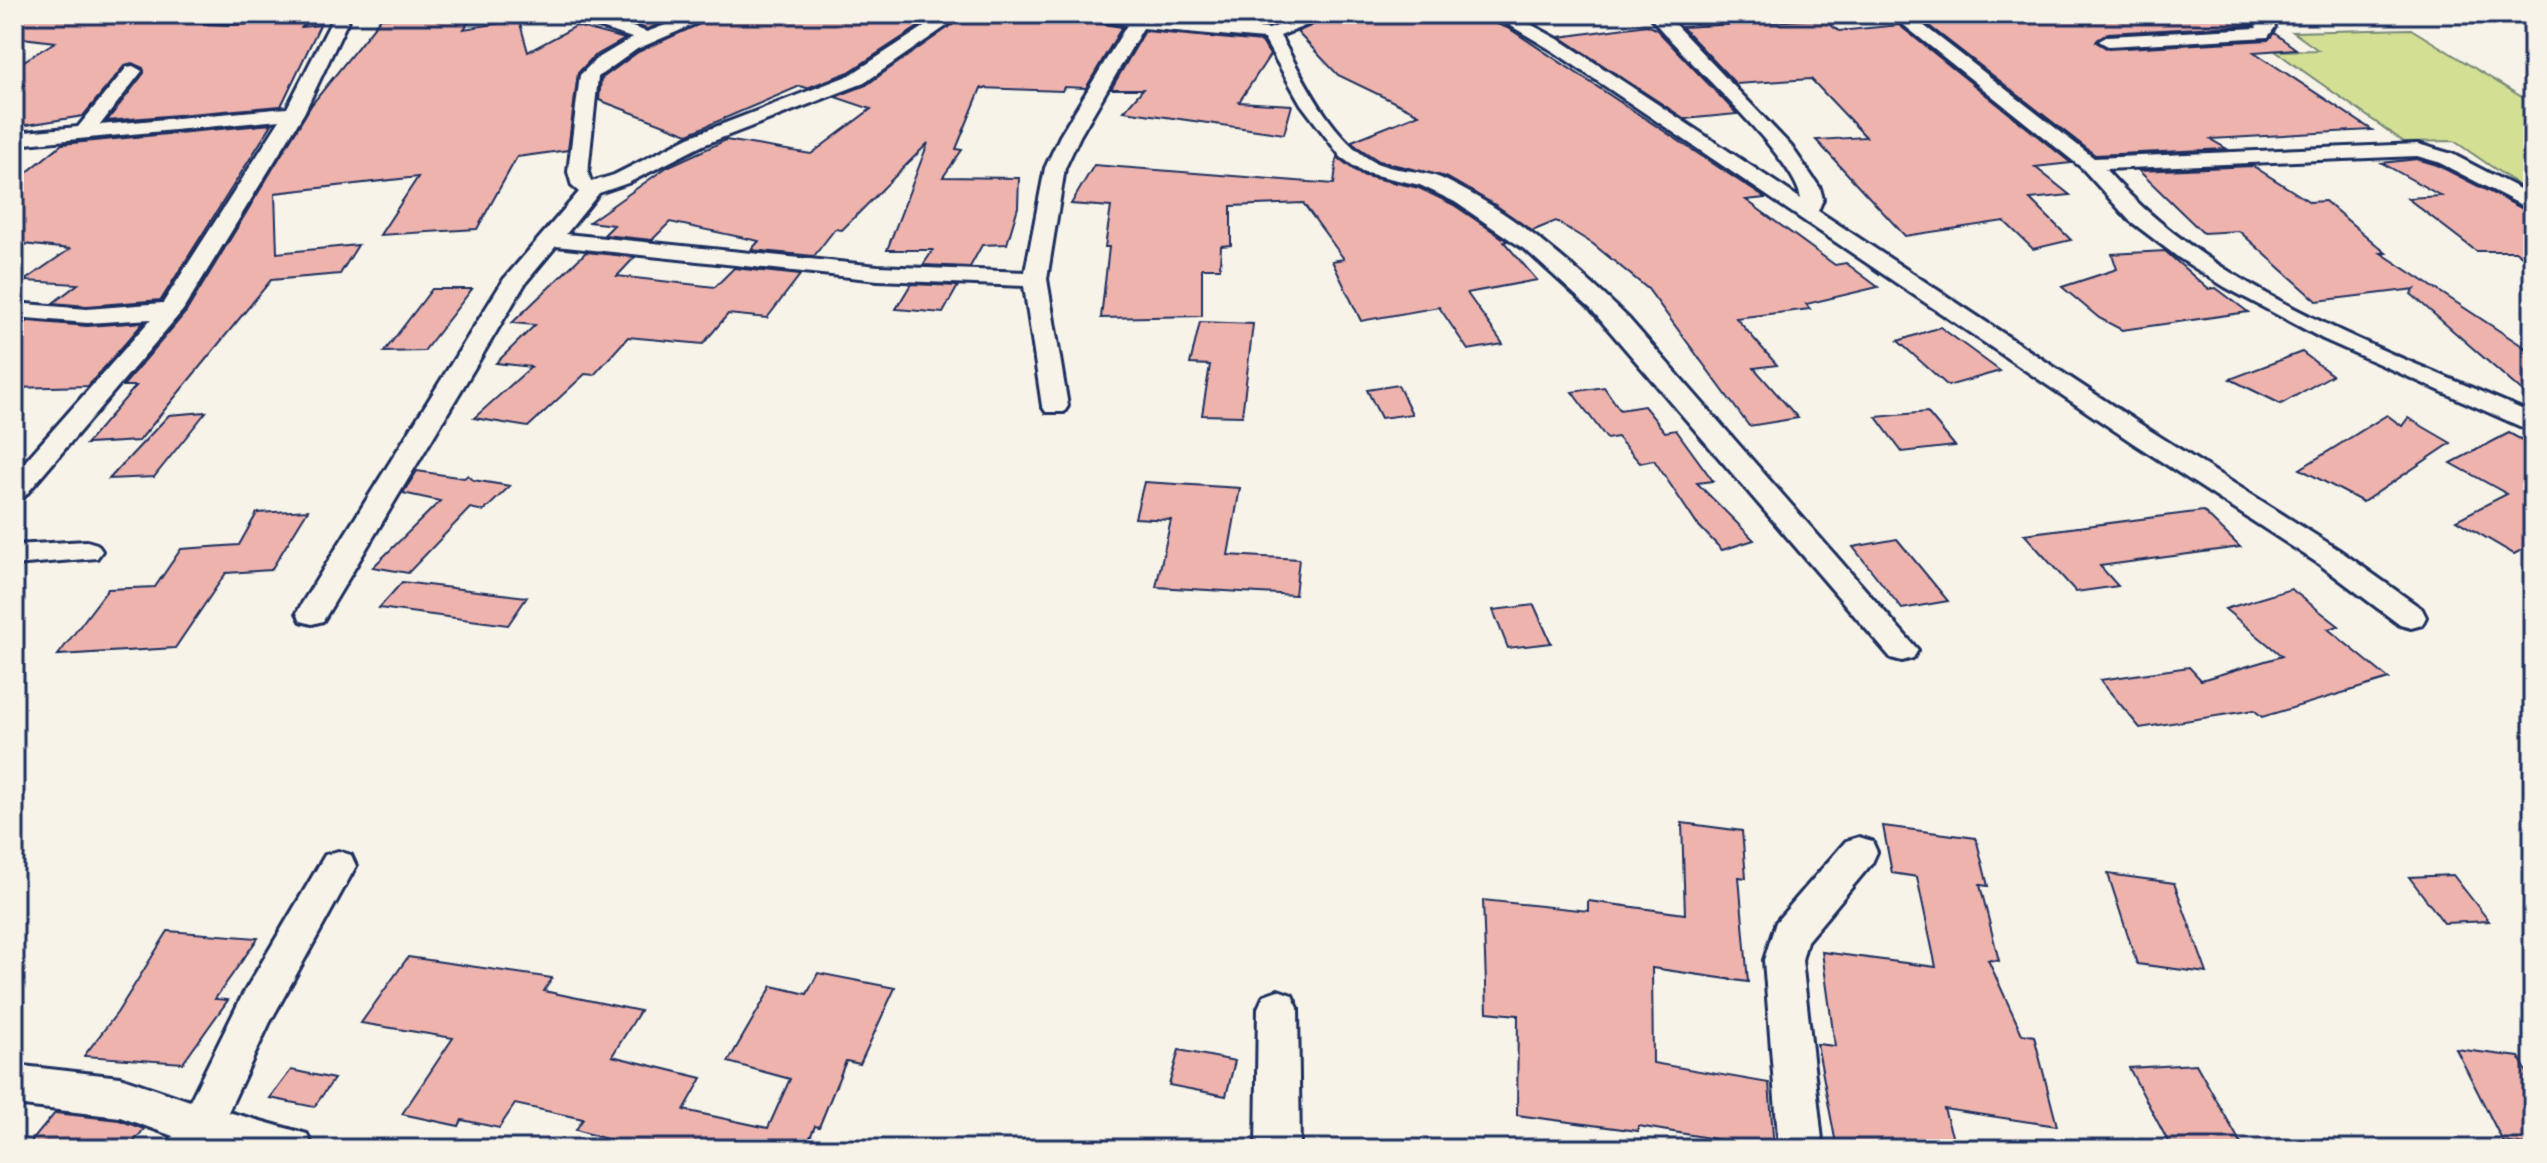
<svg xmlns="http://www.w3.org/2000/svg" width="2547" height="1163" viewBox="0 0 2547 1163" font-family="Delius,sans-serif">
<style>
.green{fill:#d3e093;stroke:#778878;stroke-width:2}
.building{fill:#eeb3ad;stroke:#1b2f5e;stroke-width:2}
.lines{fill:none;stroke-linecap:round;stroke-linejoin:round}
.street-casing{stroke:#1b2f5e;stroke-width:6}
.street{fill:#f7f3e8;fill-rule:evenodd}
</style>
<rect width="100%" height="100%" fill="#f7f3e8"/>
<filter id="ink" filterUnits="userSpaceOnUse"><feTurbulence type="fractalNoise" baseFrequency=".0125" numOctaves="2"/><feDisplacementMap in="SourceGraphic" scale="16" xChannelSelector="R" yChannelSelector="G"/><feConvolveMatrix kernelMatrix="1 2 1 2 8 2 1 2 1" color-interpolation-filters="sRGB"/></filter>
<g filter="url(#ink)">
<polygon class="green" points="2411,29 2533,104 2533,195 2454,141 2404,142 2275,51 2318,50 2293,32"/>
<g class="building">
<polygon points="14,14 156,14 192,23 230,25 268,23 312,16 302,27 320,25 281,106 107,121 144,73 143,68 132,63 125,65 83,116 14,127 14,67 55,42 14,37"/>
<polygon points="474,14 464,29 519,20 528,52 576,26 625,39 593,57 578,73 568,150 517,157 477,229 380,235 418,177 275,193 277,253 358,245 340,274 271,280 139,441 86,444 136,386 123,386 186,312 312,104 381,18"/>
<polygon points="618,14 686,14 647,29 612,17"/>
<polygon points="721,14 938,14 849,72 807,88 800,86 688,134 599,100 601,79 638,52"/>
<polygon points="967,14 1039,14 1122,27 1086,88 1064,87 1062,91 981,88 956,149 962,150 943,177 1019,178 1018,207 1007,244 982,245 970,267 923,265 933,250 887,250 928,143 842,230 835,229 814,256 751,250 759,241 670,222 652,240 604,235 614,225 589,222 667,167 726,140 811,154 871,109 835,97 866,85"/>
<polygon points="1149,14 1301,14 1269,26"/>
<polygon points="1337,14 1472,14 1510,29 1765,198 1746,200 1835,265 1846,263 1878,287 1806,304 1810,309 1736,318 1777,365 1754,368 1798,418 1749,426 1648,289 1593,244 1556,221 1532,231 1497,206 1446,177 1379,161 1356,146 1352,141 1419,114 1338,75 1297,32"/>
<polygon points="1932,14 2247,14 2252,25 2108,33 2096,42 2108,49 2268,40 2274,33 2296,49 2254,52 2372,130 2210,139 2227,149 2095,155 1924,22 1940,20"/>
<polygon points="1822,19 1839,31 1899,25 2071,163 2035,167 2070,195 2030,199 2071,240 2033,249 2004,221 1905,236 1816,140 1866,137 1811,79 1736,84 1682,27"/>
<polygon points="1647,25 1656,29 1737,114 1685,119 1560,37"/>
<polygon points="1145,31 1262,42 1270,55 1239,102 1292,105 1284,134 1124,111 1143,89 1111,89"/>
<polygon points="272,124 161,300 87,306 53,303 78,284 24,281 70,249 14,243 14,183 62,144"/>
<polygon points="1337,157 1361,175 1419,188 1454,205 1507,241 1504,242 1537,280 1467,293 1503,344 1468,350 1439,307 1361,321 1332,261 1344,259 1303,203 1231,206 1231,245 1221,246 1220,268 1202,268 1202,316 1101,318 1109,247 1105,247 1111,207 1071,204 1094,165 1334,184"/>
<polygon points="2417,159 2437,165 2533,214 2533,264 2515,251 2476,251 2407,198 2441,196 2382,163"/>
<polygon points="2253,166 2310,202 2325,201 2386,253 2381,253 2533,353 2533,401 2411,294 2415,289 2317,301 2239,231 2203,233 2139,171"/>
<polygon points="2165,251 2208,289 2216,288 2248,312 2122,330 2099,318 2062,287 2117,269 2112,254"/>
<polygon points="586,252 635,257 617,276 715,287 734,268 800,275 767,318 728,314 703,344 628,337 594,375 585,374 528,427 474,418 531,367 496,363 535,325 512,323"/>
<polygon points="911,284 958,286 943,313 896,309"/>
<polygon points="432,289 472,289 424,351 384,352"/>
<polygon points="28,321 87,326 144,322 88,386 14,388 14,332"/>
<polygon points="1200,322 1253,324 1242,416 1202,415 1210,365 1190,364"/>
<polygon points="1940,327 2000,371 1948,386 1898,341"/>
<polygon points="2302,352 2332,375 2281,404 2230,379"/>
<polygon points="1398,385 1412,414 1381,418 1367,390"/>
<polygon points="1604,387 1620,410 1644,406 1665,432 1676,430 1713,481 1697,483 1754,540 1722,550 1696,523 1654,460 1640,463 1617,437 1607,439 1572,392"/>
<polygon points="206,412 154,477 109,479 169,415"/>
<polygon points="1927,412 1955,446 1902,452 1876,417"/>
<polygon points="2387,415 2402,426 2408,418 2451,443 2363,502 2300,469"/>
<polygon points="2509,433 2533,446 2533,544 2514,554 2456,520 2507,494 2451,463"/>
<polygon points="417,471 464,478 468,475 473,480 510,486 484,511 470,508 408,573 373,567 440,501 403,493"/>
<polygon points="1144,482 1240,488 1228,555 1299,559 1295,595 1156,587 1171,520 1135,518"/>
<polygon points="308,510 271,570 226,573 175,648 58,655 108,589 155,587 181,549 239,545 257,513"/>
<polygon points="2203,511 2240,547 2100,566 2118,586 2076,592 2024,534"/>
<polygon points="1897,539 1948,601 1902,609 1853,547"/>
<polygon points="402,582 527,597 508,625 379,608"/>
<polygon points="2291,589 2339,626 2328,629 2389,679 2262,717 2254,710 2140,728 2100,680 2189,667 2201,680 2282,656 2225,609"/>
<polygon points="1534,605 1551,643 1508,648 1493,610"/>
<polygon points="1682,823 1742,831 1746,878 1739,877 1748,982 1652,968 1653,1063 1769,1083 1774,1149 1638,1126 1638,1131 1517,1115 1518,1015 1487,1012 1483,900 1588,911 1588,901 1685,914"/>
<polygon points="1883,826 1976,838 1988,886 1980,885 1999,961 1988,960 2022,1034 2034,1036 2057,1126 1944,1109 1956,1149 1837,1149 1817,1044 1835,1046 1822,952 1936,967 1917,877 1892,873"/>
<polygon points="2108,874 2174,883 2207,973 2137,964"/>
<polygon points="2453,875 2489,921 2444,923 2409,877"/>
<polygon points="168,931 258,938 215,999 228,1000 183,1063 84,1056 117,1013"/>
<polygon points="408,957 552,978 544,991 640,1011 612,1056 702,1078 684,1110 768,1128 790,1079 728,1062 772,986 807,994 818,973 895,988 860,1064 846,1061 819,1127 815,1126 805,1149 621,1149 624,1144 576,1130 583,1119 515,1104 499,1128 462,1120 459,1126 402,1114 453,1038 361,1023"/>
<polygon points="2456,1049 2519,1057 2533,1084 2533,1146 2503,1142"/>
<polygon points="1179,1050 1235,1061 1226,1096 1169,1085"/>
<polygon points="2196,1064 2244,1149 2172,1149 2129,1068"/>
<polygon points="291,1070 334,1079 314,1107 270,1098"/>
<polygon points="55,1113 119,1120 144,1129 128,1149 25,1149"/>
</g>
<g class="lines">
<g class="street-casing">
<g id="street">
<path d="M171,14H290C278,25 183,25 171,14Z"/>
<polygon points="335,14 351,14 304,113 183,310 24,497 14,500 14,474 151,319 87,323 14,317 14,303 87,309 163,303 280,120 14,145 14,133 78,127 127,67 133,66 142,71 100,125 287,108"/>
<path d="M569,14H594L647,32L694,14H718L637,49L598,77L588,172L591,182L614,175L689,137L850,75L944,14H964L864,83L703,145L628,183L599,193L566,234L878,266L1025,272L1045,168L1060,136L1127,25L1086,19L1078,14H1119L1269,29L1310,14H1334L1280,36C1303,77 1328,133 1369,159C1391,173 1421,168 1445,180C1514,213 1574,265 1629,319L1918,650L1913,658L1902,661L1891,658L1591,309L1527,251L1455,202L1420,185L1362,172L1341,157L1301,104L1264,39L1143,28L1080,136L1065,168L1047,279L1068,406L1064,412H1046L1042,406L1024,286L878,280L556,246L526,282L323,621L312,624L301,621L297,613L301,605L504,279L579,192L572,186L568,172L580,75L595,60L632,38L571,18Z"/>
<path d="M1491,14H1512L1565,43L1801,199C1795,155 1679,56 1648,14H1665L1791,146L1820,188L1823,199L1818,211L2151,431L2339,550L2422,609L2426,617L2422,625L2411,628L2400,625L2319,564L2133,443L1553,51Z"/>
<path d="M1890,14H1909L2094,158L2418,144L2452,154L2533,196V211L2438,162L2417,156L2105,169C2214,293 2386,349 2533,414V432L2323,339L2225,287L2179,258L2129,220L2082,168Z"/>
<polygon points="2250,14 2270,16 2275,27 2268,37 2108,46 2099,41 2108,36 2257,28"/>
<polygon points="87,541 97,544 102,551 97,558 14,565 14,545"/>
<polygon points="1859,837 1872,841 1877,852 1872,863 1807,941 1802,960 1823,1149 1779,1149 1764,960 1776,922 1846,841"/>
<polygon points="338,851 351,855 356,866 270,1022 228,1112 307,1134 314,1149 167,1149 173,1136 120,1117 14,1105 14,1065 120,1077 190,1101 242,996 325,855"/>
<polygon points="1278,990 1292,995 1298,1008 1300,1149 1256,1149 1258,1008 1264,995"/>
</g>
</g>
<use href="#street" class="street"/>
</g>
</g>
<rect width="2547" height="1163" fill="none" stroke="#f7f3e8" stroke-width="48"/>
<rect x="24" y="24" width="2499" height="1115" fill="none" stroke="#1b2f5e" stroke-width="3" filter="url(#ink)"/>
</svg>
